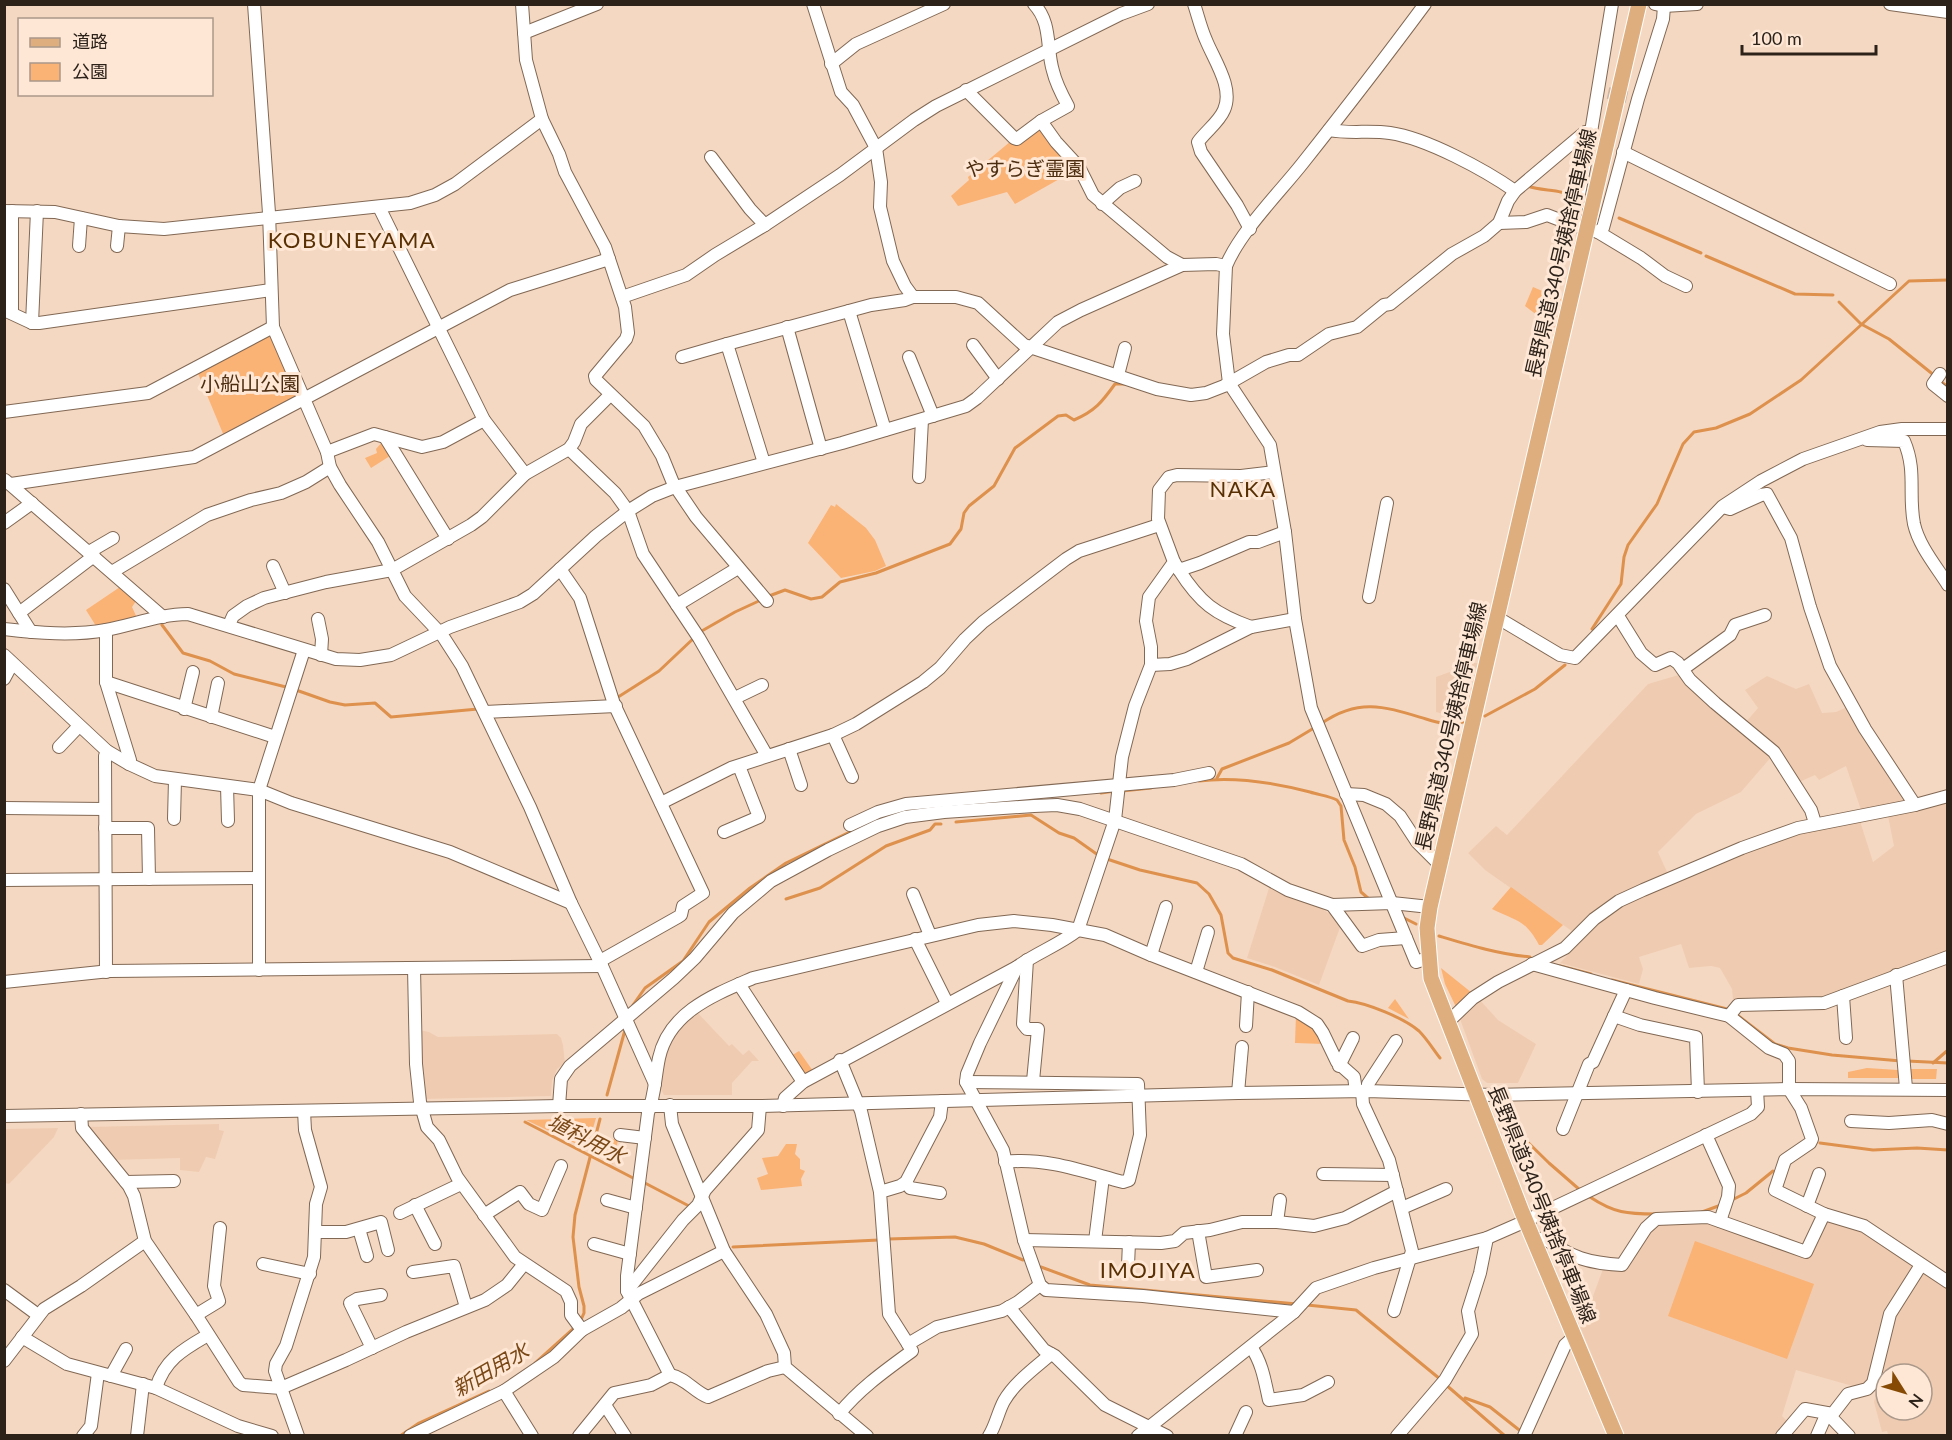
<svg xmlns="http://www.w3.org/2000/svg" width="1952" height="1440" viewBox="0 0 1952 1440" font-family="Lato,'Noto Sans JP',sans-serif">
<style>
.built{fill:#efccb1;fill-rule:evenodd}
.green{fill:#fbb275}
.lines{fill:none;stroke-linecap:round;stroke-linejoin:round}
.stream{stroke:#dd914d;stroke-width:3}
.minor-tunnel{stroke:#cdb4a0;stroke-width:12;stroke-dasharray:12 6;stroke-linecap:butt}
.minor-casing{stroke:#816854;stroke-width:14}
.major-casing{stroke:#fff;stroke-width:17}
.minor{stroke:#fff;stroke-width:12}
.major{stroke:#deae7f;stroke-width:15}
.labels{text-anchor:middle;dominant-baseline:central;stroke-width:6;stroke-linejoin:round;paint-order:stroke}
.park-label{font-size:20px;fill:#4c2d10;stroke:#fee7d5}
.street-label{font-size:20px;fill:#2c221a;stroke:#fee7d5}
.water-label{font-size:21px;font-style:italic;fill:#7a4816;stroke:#fee7d5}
.quarter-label{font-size:22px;letter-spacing:1.5px;fill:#593004;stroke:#fee7d5}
</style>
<rect width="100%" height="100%" fill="#f5d8c2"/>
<g class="built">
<polygon points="1474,663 1478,663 1466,712 1450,716 1436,712 1436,677"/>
<polygon points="1682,674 1772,756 1741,792 1696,814 1658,852 1668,874 1576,934 1485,870 1468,853 1496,826 1507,835 1648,684"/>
<polygon points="1767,676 1796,689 1809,684 1822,713 1836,712 1847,707 1907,802 1861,810 1846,766 1819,780 1815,775 1797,783 1745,723 1758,708 1745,690"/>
<polygon points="1947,802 1947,952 1928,958 1824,1000 1733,1000 1732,989 1720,968 1711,966 1689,968 1681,944 1639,957 1643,969 1639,984 1560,963 1595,927 1621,907 1641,896 1781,837 1860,821 1873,862 1894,846 1888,816"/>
<polygon points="1270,885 1318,906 1342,922 1319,985 1275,967 1247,958"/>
<polygon points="1479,999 1498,1020 1536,1044 1518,1083 1487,1083 1482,1079 1460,1019"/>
<polygon points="695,1010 729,1046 732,1044 743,1055 749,1050 759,1061 752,1061 732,1083 732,1095 664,1095 659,1085 668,1042"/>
<polygon points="419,1030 429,1032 438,1037 557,1034 561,1038 563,1045 565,1063 557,1069 552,1081 551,1096 423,1099"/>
<polygon points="219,1124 219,1130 224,1131 215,1159 206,1157 199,1172 180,1170 180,1158 113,1160 86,1127"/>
<polygon points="58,1128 54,1137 9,1184 5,1183 5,1129"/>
<polygon points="1825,1220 1860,1228 1913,1265 1914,1269 1869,1381 1865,1385 1856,1387 1796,1370 1782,1416 1788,1422 1776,1435 1625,1435 1579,1324 1586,1310 1588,1310 1604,1266 1623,1268 1650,1230 1657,1225 1709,1222 1808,1258"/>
<path d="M1925,1272L1947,1286V1435H1888L1887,1431L1882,1432L1874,1402L1893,1316L1918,1276ZM1886,1374H1922V1410H1886Z"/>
</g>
<g class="green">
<polygon points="1042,128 1077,169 1015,204 1007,192 958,206 951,196 969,180 968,177 1011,141"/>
<polygon points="1533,287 1561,299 1554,328 1525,306"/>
<polygon points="268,335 273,337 298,394 296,398 224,436 197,371"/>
<polygon points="382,442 393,454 371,468 365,458 377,453 376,449"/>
<polygon points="836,504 866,528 875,540 886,566 875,571 841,578 808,543 831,505 835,507"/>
<polygon points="120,587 136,601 132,607 137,618 96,626 86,610"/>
<path d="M1511,887L1563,925L1542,945H1539C1525,919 1516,921 1492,909Z"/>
<polygon points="1441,968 1472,993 1457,1009 1445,984"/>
<polygon points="1395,999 1409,1019 1388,1008"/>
<polygon points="1296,1015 1313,1026 1324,1044 1295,1043"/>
<polygon points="799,1051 813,1071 806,1075 803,1074 791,1056"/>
<polygon points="1867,1068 1898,1070 1898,1078 1848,1078 1848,1072"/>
<polygon points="1911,1069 1937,1069 1936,1079 1911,1079"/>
<polygon points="596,1118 587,1149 526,1120"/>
<polygon points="600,1136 618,1140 613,1164 596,1154"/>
<polygon points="786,1144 797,1144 795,1154 800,1159 800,1169 805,1171 801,1179 802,1186 761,1190 757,1178 768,1174 762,1158 778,1156"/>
<polygon points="1695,1241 1814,1284 1787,1359 1668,1316"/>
</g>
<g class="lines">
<g class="stream">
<path d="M1528,186C1543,192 1561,188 1574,198"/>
<polyline points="1619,218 1701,253"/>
<polyline points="1706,256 1795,294 1833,295"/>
<polyline points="1839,302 1861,324 1889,339 1935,376"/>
<polyline points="1940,381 1948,387"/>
<path d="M769,596L785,590L811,599L822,597L840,582L876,573L950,544L961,529L964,513L969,506L994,486L1015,448L1058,416L1066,415L1074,420C1095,411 1102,402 1115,384H1126"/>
<polyline points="162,625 183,653 210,661 234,674 290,688"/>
<polyline points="1592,629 1621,584 1624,557 1628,545 1657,504 1683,444 1694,432 1716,428 1750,414 1801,380 1909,281 1948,280"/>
<polyline points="700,632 735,612 761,600"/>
<polyline points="296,690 330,702 345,705 375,703 391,717 478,709"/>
<polyline points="615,699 659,671 695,637"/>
<polyline points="1485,716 1535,689 1565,665"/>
<path d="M1322,723C1360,697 1386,707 1426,719C1439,723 1450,726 1463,722"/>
<polyline points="1217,778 1222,769 1289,743 1314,728"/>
<path d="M1199,781C1235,776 1275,783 1310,792C1319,795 1329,796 1337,800L1341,806L1344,840L1355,867L1361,892L1369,899"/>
<polyline points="1122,791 1151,788"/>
<polyline points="1101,793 1115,791"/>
<polyline points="956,822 1031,815 1059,833 1074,838 1098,855"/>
<path d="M1107,859L1140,870L1197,883L1209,894L1221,915L1228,953L1233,958L1272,970L1348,1001C1367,1003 1404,1018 1419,1031C1427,1039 1433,1049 1440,1058"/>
<polyline points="786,899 820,888 886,846 930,830 935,824 941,824"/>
<polyline points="1402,917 1416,924"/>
<path d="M1439,936C1469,945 1498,954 1530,957"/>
<polyline points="1560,966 1591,974"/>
<polyline points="1612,980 1731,1010"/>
<polyline points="633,1005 645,988 683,961 709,922 750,888 786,863 864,825"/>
<polyline points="1736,1014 1775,1044 1788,1048 1832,1055 1901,1061"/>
<polyline points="1907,1061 1948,1063"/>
<polyline points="1933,1063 1948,1050"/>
<polyline points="607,1095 625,1030"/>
<polyline points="1500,1115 1549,1163 1580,1190"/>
<polyline points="525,1122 635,1179"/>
<polyline points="1820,1143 1873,1150 1917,1148 1948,1150"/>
<polyline points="643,1182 689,1206"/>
<path d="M1590,1197C1614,1213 1627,1214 1656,1214"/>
<polyline points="1732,1200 1746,1193 1773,1171"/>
<polyline points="1702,1212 1721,1205"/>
<polyline points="888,1239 955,1237 984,1244 1023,1260"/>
<polyline points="733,1247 879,1240"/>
<polyline points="1041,1267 1090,1285 1297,1304"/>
<polyline points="1307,1305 1356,1310 1440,1379"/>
<polyline points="580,1322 584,1313 584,1306 579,1287 573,1237 575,1215 600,1119"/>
<polyline points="535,1363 575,1327"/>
<polyline points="1445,1384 1505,1436"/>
<polyline points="1465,1398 1490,1407 1523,1433"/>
<polyline points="400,1436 419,1423 489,1391"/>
</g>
<polyline class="minor-tunnel" points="1608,93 1627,97"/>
<g class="minor-casing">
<g id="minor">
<polyline points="254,4 269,213 273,327 327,452 330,467 340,485 378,542 405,596 442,635 462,666 530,807 571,903 602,966 655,1084"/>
<polyline points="522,4 526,60 542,119 559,154 565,172 605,247 625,307 628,333 626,339 595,376 596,380 644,426 662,456 673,483 696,517 767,601"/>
<polyline points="813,4 841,92 853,105 876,148 881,182 880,207 893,261 905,286 913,297"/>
<path d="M1034,4C1052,23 1046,48 1053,71C1056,84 1062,95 1068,106L1041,121"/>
<path d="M1194,4C1198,16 1201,29 1206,40C1214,60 1234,88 1224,110C1219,122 1206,131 1198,142L1201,152L1237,205L1250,229"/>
<path d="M1425,4C1385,58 1344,111 1302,164C1279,193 1240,232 1226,266L1223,334L1229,383L1270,445L1285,532L1295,619L1311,708L1416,962L1428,958"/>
<polyline points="1612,4 1591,132 1573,225 1598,232 1603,228 1638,99 1663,19 1664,6"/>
<polyline points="1655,4 1664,6 1697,4"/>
<polyline points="1890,4 1948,12"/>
<polyline points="524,33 597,4"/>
<polyline points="831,64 856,44 944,4"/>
<polyline points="966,90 1014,138 1017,139 1041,121 1056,142 1079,167 1093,195 1167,257 1182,265"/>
<path d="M1329,130C1349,134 1370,130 1390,133C1426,138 1485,170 1515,191"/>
<polyline points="1623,152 1890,284"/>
<polyline points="711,157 750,209 765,225 840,175 914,120 936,106 1121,14 1148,4"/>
<polyline points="1102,204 1120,188 1135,181"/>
<polyline points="379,207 484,420 525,474"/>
<polyline points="4,211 55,212 119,226 164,229 410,203 435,195 455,184 542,119"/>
<polyline points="1499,223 1526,222 1547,215 1573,225"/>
<polyline points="1598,232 1641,258 1665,276 1686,286"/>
<polyline points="79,246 81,218"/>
<polyline points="117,246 119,226"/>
<polyline points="622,297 686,275 715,255 765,225"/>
<polyline points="4,310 32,323 39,323 271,290"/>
<polyline points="849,311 885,430"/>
<polyline points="12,313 12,211"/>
<polyline points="32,323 37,211"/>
<polyline points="787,327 821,449"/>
<polyline points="973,345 998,379"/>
<polyline points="682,357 727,344"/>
<polyline points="909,357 933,416"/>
<polyline points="1940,374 1933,384 1948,396"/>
<polyline points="1118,375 1125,348"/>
<polyline points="4,412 148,393 273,327"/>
<polyline points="385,437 448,539"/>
<path d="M1867,440L1904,441C1917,471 1908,494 1914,524C1919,546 1936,566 1948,585"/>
<polyline points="569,449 615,493 628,511 643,554 699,638 767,756"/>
<polyline points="327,452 374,434 422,447 443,442 484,420"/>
<polyline points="764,463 727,344 871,305 905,300 913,297 956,297 978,303 1024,345 1157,389 1191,395 1206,393 1224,386 1266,362 1289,355 1298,355 1329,334 1357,327 1384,305 1390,304 1452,254 1484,236 1499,223 1508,201 1515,191 1585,132"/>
<polyline points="919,477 922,420"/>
<polyline points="5,480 163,617"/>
<polyline points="11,484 194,457 510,290 609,259"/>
<polyline points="1723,507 1730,509 1761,495 1767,494 1791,538 1810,607 1830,666 1865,729 1915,805"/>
<polyline points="4,523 32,503"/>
<polyline points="89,552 113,538"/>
<polyline points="1174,562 1179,570 1200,563 1249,542 1258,542 1285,532"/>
<polyline points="273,566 285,593"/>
<polyline points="560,569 580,598 614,704 703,893 683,906 681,915 678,917 600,961"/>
<path d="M1179,570C1200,603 1215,614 1251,627"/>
<polyline points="112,572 207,515 251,500 281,493 306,482 330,467"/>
<polyline points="4,589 19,613"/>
<polyline points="1369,597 1387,503"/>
<polyline points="677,605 738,568"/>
<polyline points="1618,616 1641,653 1655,665 1671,658 1678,663 1690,680 1715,703 1774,752 1811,810 1815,823"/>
<polyline points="318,619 322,639 321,655"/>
<polyline points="1496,620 1503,621 1560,655 1575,658 1723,506 1761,481 1803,459 1880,432 1902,429 1948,429"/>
<polyline points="229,625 233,616 247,606 264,598 326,582 392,570 471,525 482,517 525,474 569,449 574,442 581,424 610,395"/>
<path d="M4,629C38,633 73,636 106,630C133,625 161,614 188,614L336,659L360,660L391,655L450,627L520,602L533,594L596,536L628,511L652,496L675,487L842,443L966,406L977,398L1058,322L1081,310L1182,265L1216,264L1226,266"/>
<polyline points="106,630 106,682 130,760 129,764"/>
<polyline points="31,632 19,613 94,556"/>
<polyline points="4,655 107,751 129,764 155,776 259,790 291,803 450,852 571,903"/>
<polyline points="1151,665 1170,664 1187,659 1251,627 1295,619"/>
<polyline points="1683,669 1730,635 1735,625 1765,615"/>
<polyline points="4,679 12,664"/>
<polyline points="106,682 275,737"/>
<polyline points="735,698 762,685"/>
<polyline points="184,709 193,672"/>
<polyline points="485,712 616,706"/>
<polyline points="211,717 218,683"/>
<polyline points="833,735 852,777"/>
<polyline points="59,747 79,726"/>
<polyline points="789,749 801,785"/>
<polyline points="227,786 228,821"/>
<polyline points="1346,794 1364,795 1386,804 1400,816 1417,842 1440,865"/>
<polyline points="661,803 731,768 833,735 856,724 923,682 940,668 965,639 983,622 1066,559 1079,551 1159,525"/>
<polyline points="4,808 105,809"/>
<polyline points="174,819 175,780"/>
<polyline points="850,825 878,812 906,804 1174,780 1209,773"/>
<polyline points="105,828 148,828 149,879"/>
<polyline points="724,832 759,817 739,766"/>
<polyline points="4,880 259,878"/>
<polyline points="913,894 930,935"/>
<polyline points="1332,905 1362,946 1379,940 1406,938"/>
<polyline points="915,939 947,1003"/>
<polyline points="1151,955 1166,907"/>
<polyline points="1027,960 1023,1024 1027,1029 1038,1029 1033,1081"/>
<polyline points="1532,964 1655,998 1729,1016 1769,1048 1784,1054 1789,1061 1789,1089 1801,1108 1812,1139 1810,1143 1785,1160 1775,1190 1824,1214 1864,1226 1948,1282"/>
<polyline points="1017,967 980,1043 967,1074 966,1082 1003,1150 1024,1240 1040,1285 1046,1290 1143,1296 1294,1312"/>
<polyline points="414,968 416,1064 420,1102 427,1127 439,1140 457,1177 515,1257 566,1291 571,1302 571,1315 582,1330 621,1308 638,1294 724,1251"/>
<polyline points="259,970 259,790 304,650"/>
<polyline points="106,972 105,756 107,751"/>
<polyline points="1196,972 1208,932"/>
<polyline points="1896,975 1906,1088"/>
<polyline points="4,982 110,971 602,966"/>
<polyline points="739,984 803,1082"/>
<polyline points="1626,990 1614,1016 1640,1025 1696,1037 1698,1092"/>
<polyline points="1843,996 1846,1038"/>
<polyline points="1729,1016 1738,1005 1824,1003 1948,957"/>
<polyline points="1449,1021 1473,998 1498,982 1565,948 1594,919 1619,901 1643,890 1742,848 1798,828 1915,805 1948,796"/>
<polyline points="1246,1026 1248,992"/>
<polyline points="840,1060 861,1111 880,1192"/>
<polyline points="1339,1066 1353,1038"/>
<path d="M966,1082L1138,1084L1140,1135L1129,1180L1123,1182C1085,1172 1045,1157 1005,1162"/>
<polyline points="1362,1091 1363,1104 1389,1160 1412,1251 1394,1311"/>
<polyline points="1367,1091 1368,1084 1396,1041"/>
<polyline points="1238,1093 1242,1047"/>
<polyline points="670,1105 672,1124 724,1251 766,1314 784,1353 785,1367 867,1436"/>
<polyline points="559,1106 561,1079 570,1066 674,978 695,958 733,913 771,881 828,850 878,826 905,817 944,812 1034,806 1057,805 1080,809 1241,864 1288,890 1332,905 1392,903 1430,907"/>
<path d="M783,1106L785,1098L803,1082L1017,967C1036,953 1059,945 1078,930L1115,820L1122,757L1135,706L1151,665V647L1146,621L1149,597L1174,562L1158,519L1159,490L1169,477L1177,475L1241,476L1274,472"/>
<polyline points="304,1111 305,1130 321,1187 316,1204 314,1257 286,1346 276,1364 275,1371 281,1388 346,1360 406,1332 485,1300 507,1285 524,1264"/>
<polyline points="81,1114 82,1128 129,1186 134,1196 145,1241 196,1315 239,1382 243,1385 281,1388 298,1436"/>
<polyline points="4,1116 559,1106 760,1106 1238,1093 1367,1091 1493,1095 1789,1089 1948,1090"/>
<polyline points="1851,1121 1889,1123 1932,1120 1948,1124"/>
<polyline points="1563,1129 1589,1064 1593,1062 1614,1016"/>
<polyline points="620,1135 645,1138"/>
<polyline points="1706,1135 1729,1186 1728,1197 1720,1221"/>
<polyline points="1323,1174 1393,1175"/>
<polyline points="126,1182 174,1181"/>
<polyline points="906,1182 910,1188 940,1193"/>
<polyline points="607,1200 636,1208"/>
<polyline points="415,1205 435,1244"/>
<polyline points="1807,1206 1819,1174"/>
<polyline points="1402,1208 1446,1189"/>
<polyline points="400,1213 461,1184"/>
<polyline points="484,1215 520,1192 529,1204 542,1210 561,1166"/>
<polyline points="1277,1222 1280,1200"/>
<polyline points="359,1229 367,1256"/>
<polyline points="1198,1231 1206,1277 1257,1270"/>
<polyline points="316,1232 346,1232 381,1222 388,1250"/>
<polyline points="1024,1240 1161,1243 1175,1241 1184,1233 1210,1230 1242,1222 1277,1222 1314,1226 1345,1218 1397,1191"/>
<polyline points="1095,1241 1103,1177"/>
<path d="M1535,1241L1544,1238C1572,1258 1588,1263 1622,1265L1646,1228L1656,1219L1708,1217L1806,1252L1824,1214"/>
<polyline points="594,1244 630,1254"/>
<polyline points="263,1264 310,1274"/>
<polyline points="1128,1266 1129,1242"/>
<polyline points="413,1272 454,1266 466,1307"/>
<polyline points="4,1290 38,1315"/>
<polyline points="627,1291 683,1220 698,1205 705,1190 758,1130 760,1106"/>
<polyline points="1009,1307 1044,1350 1055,1356 1105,1405 1167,1436"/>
<polyline points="196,1315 219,1301 214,1286 220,1228"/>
<polyline points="22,1337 67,1364 156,1388 238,1426 272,1436"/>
<polyline points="908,1344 889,1314 880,1192 900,1186 906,1182 940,1117 942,1101"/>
<path d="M1251,1347C1262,1362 1265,1382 1269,1400L1303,1395L1328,1382"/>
<polyline points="372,1348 350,1303 357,1299 381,1295"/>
<polyline points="4,1361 44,1309 81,1286 145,1241"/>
<path d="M670,1375L627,1291V1276L648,1113C655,1095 655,1077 659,1058C669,1012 714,995 753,978L978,925L1014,921L1052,925L1105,935L1151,955L1298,1012L1317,1024L1323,1033L1337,1062L1354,1077L1356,1091"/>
<polyline points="111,1376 126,1349"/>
<path d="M156,1388C165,1359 184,1349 208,1335"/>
<polyline points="605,1405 625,1436"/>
<path d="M839,1414C859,1389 886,1370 912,1351L908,1344L937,1327L1002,1311L1018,1302L1040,1285"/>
<polyline points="1831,1416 1848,1394 1867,1389 1873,1383 1890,1314 1921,1265"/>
<polyline points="83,1436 91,1426 98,1373"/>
<polyline points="137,1436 143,1384"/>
<polyline points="410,1436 504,1391"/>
<polyline points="532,1436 504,1391 554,1357 582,1330"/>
<path d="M579,1436L614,1393L651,1385L670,1375C686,1378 694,1392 708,1397L768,1371L785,1367"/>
<path d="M989,1436C996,1425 998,1412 1004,1401C1015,1382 1035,1368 1051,1354"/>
<polyline points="1138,1436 1294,1312 1316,1288 1374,1268 1487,1238 1519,1224 1751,1114 1758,1107 1757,1090"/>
<polyline points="1235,1436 1246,1412"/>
<polyline points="1397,1436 1445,1380 1472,1334 1468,1311 1480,1273 1487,1238"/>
<polyline points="1524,1436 1565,1345 1575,1336"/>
<polyline points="1782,1436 1805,1409 1827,1413 1849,1436"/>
<polyline points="1817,1436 1827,1413"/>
</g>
</g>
<g class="major-casing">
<polyline id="major" points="1616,1436 1522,1212 1431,978 1427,928 1430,907 1639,4"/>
</g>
<use href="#minor" class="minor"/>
<use href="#major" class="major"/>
</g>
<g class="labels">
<g class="park-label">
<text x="1025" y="168">やすらぎ霊園</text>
<text x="250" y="383">小船山公園</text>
</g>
<g class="street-label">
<text transform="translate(1560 253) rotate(-77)">長野県道340号姨捨停車場線</text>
<text transform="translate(1450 726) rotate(-77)">長野県道340号姨捨停車場線</text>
<text transform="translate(1543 1204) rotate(68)">長野県道340号姨捨停車場線</text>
</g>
<g class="water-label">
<text transform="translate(587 1138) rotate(27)">埴科用水</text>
<text transform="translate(490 1369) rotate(-30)">新田用水</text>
</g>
<g class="quarter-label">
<text x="352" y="239">KOBUNEYAMA</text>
<text x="1243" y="488">NAKA</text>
<text x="1148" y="1269">IMOJIYA</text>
</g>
</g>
<rect width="1952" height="1440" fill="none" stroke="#2c221a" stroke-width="12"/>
<rect x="18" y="18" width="195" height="78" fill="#fee7d5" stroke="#aa988a" stroke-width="1.5"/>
<rect x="30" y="38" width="30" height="9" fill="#deae7f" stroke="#aa988a" stroke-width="1.5"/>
<text x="72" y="48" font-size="18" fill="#2c221a">道路</text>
<rect x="30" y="63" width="30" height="18" fill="#fbb275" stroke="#aa988a" stroke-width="1.5"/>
<text x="72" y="78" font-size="18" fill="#2c221a">公園</text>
<g transform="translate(1904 1392) rotate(127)"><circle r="28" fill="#fee7d5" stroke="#aa988a" stroke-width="1.5"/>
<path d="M0-4.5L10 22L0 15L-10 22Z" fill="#864a05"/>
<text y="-9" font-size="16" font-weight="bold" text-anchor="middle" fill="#2c221a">N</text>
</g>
<path d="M1742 45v9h134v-9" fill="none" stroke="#2c221a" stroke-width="3"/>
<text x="1751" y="45" font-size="18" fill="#2c221a" stroke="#fee7d5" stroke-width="4.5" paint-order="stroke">100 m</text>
</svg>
